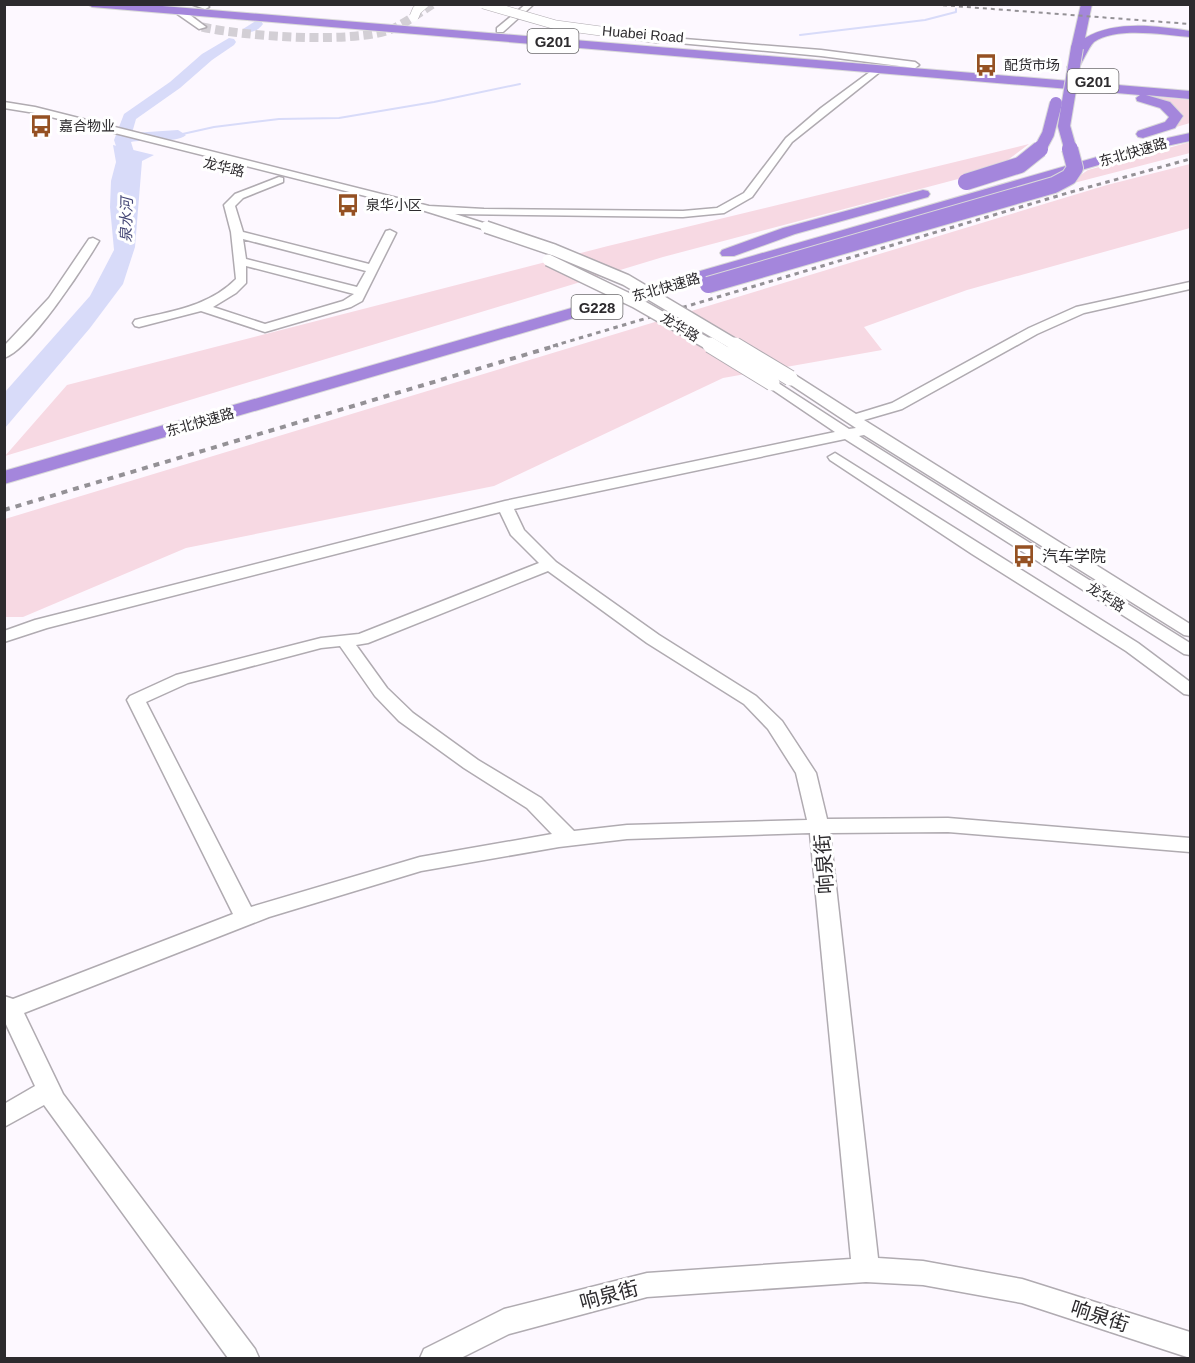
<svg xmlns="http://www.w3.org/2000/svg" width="1195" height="1363" viewBox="0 0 1195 1363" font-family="Helvetica,'Noto Sans SC',sans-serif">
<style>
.green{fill:#f7d9e3}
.water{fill:#d8dbf9}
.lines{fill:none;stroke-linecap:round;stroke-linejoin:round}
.stream{stroke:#d8dbf9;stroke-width:2}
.river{fill:#d8dbf9;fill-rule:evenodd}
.minor-tunnel{stroke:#d3cfd5;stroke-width:9;stroke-dasharray:9 4.5;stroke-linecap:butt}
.minor-casing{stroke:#b0abb1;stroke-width:3}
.highway-casing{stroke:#d9d9d9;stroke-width:2}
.minor{fill:#fff;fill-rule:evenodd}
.highway{fill:#a486dc;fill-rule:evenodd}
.rail-far2{stroke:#949196;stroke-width:2;stroke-dasharray:4 4;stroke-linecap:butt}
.rail-far1{stroke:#949196;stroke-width:3;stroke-dasharray:4.5 4.5;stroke-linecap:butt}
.rail{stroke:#949196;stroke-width:4;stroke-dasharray:6 6;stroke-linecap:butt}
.minor-bridge-far2-casing{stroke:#b0abb1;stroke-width:10;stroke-linecap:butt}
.minor-bridge-far1-casing{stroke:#b0abb1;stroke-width:14;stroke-linecap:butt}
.minor-bridge-casing{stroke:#b0abb1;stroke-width:17;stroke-linecap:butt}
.highway-bridge-far1-casing{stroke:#d9d9d9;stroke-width:14;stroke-linecap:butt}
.highway-bridge-casing{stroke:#d9d9d9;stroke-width:18;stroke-linecap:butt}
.minor-bridge-far2{stroke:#fff;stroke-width:9}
.minor-bridge-far1{stroke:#fff;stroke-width:11}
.minor-bridge{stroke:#fff;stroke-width:15}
.highway-bridge-far1{stroke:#a486dc;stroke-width:12}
.highway-bridge{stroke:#a486dc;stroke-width:16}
.labels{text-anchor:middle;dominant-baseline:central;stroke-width:6;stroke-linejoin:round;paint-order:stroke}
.far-street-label{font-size:14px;fill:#2d2b2e;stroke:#fff}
.far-poi-label{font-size:14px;fill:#2d2b2e;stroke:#fff;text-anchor:start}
.shield{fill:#fff;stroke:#6c6b6d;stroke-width:1.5}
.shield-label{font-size:15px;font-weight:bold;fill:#2d2b2e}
.far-water-label{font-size:15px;font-style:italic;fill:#434575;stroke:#fff}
.poi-label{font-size:16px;fill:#2d2b2e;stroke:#fff;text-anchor:start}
.near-street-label{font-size:20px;fill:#2d2b2e;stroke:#fff}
</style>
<rect width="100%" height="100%" fill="#fdf8ff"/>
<g class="green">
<polygon points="1137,95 1190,100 1190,123 1166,130 1177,125 1182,115 1169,105"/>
<polygon points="1190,142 1190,153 1066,185 1088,170"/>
<polygon points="1029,144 996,169 663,257 5,456 67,385 608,246"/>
<polygon points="1190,164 1190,228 967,290 864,327 882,350 723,378 494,486 186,548 23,617 5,617 5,519 1107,185"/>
</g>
<polygon class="water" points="113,145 154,155 142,161 135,247 123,284 90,328 5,428 5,392 90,296 114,250 110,207 111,181 116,162"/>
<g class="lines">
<g class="stream">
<polyline points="800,35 925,20 956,12 956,9"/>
<polyline points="178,135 214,127 279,119 339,118 434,102 520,84"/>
</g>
<g class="river">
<path d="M257,20L261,21L263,24C259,30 252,33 245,32L243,29Z"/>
<path d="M229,38L234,39L236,42L234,45L212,60L180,88L136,119L132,133L178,130L186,135C177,144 145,138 131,142L135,155V186L133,190H121L119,186V155L114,140L124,114L170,82L202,54Z"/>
</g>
<path class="minor-tunnel" d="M202,27C242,36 357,45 394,28C407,22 420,12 433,4"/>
<g class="minor-casing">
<g id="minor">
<polygon points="191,4 205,4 209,7 205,9"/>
<polygon points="526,4 534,4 503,32 497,32 497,28"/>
<polygon points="176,9 182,9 206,27 199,29 176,13"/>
<polygon points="660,37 821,50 915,62 919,65 915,68 821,56 657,41 657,37"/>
<polygon points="878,66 882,69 881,71 792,142 752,197 724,213 683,217 455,214 490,225 490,229 486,230 425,211 35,113 4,108 4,102 35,107 429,206 484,209 683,211 717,208 744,193 786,138 821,108"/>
<path d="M279,177L283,178V182L243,198L235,206L243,232L369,264L386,231L390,230L396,233L362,301L351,307L265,332L201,311L139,327L135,326L133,323L135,320C171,311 208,307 236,279L231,232L224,205L235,194ZM243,239L366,271L357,287L246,259ZM246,266L354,294L343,301L265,324L213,307L236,293L246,283Z"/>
<path d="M93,238L99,241C84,266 30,350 4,358V346L49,298L89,239Z"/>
<path d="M1190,282V289L1084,313L1037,334L902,409L864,420L1190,624V636L1184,635L864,435L859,436L1190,643V655L1184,654L845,439L514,509L524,530L556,562L659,635L756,696L782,721L816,773L827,819L948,818L1190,838V852L948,832L830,833L878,1258L923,1261L1022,1279L1190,1332V1358L1022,1303L923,1285L866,1282L647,1297L509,1334L461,1358H420L424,1349L504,1309L647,1273L851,1259L810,833L627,839L559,847L421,871L269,917L24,1013L63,1094L255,1349L259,1358H228L44,1105L4,1127V1104L35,1086L4,1020V996L13,999L233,914L127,700L130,696L176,675L321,638L359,634L539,563L511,535L500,512L47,628L4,642V631L35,620L505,501L835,432L767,386L765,383L772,379L849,429L856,428L785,381L783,378L785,375H795L856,414L892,403L1029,328L1076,307ZM548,571L647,643L744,704L768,729L796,773L807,820L627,825L574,831L541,798L478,760L413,713L387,688L356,645L368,643ZM340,646L375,696L399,721L464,768L527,808L552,834L420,857L251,907L146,702L188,683L321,648Z"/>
<polygon points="835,453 1138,643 1190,682 1190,695 1184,694 1126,651 972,554 830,460 828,457"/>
</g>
</g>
<g class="highway-casing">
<g id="highway">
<polygon points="87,4 138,4 1190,91 1190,99 1146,95 1170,102 1183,116 1175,128 1143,138 1138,137 1136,134 1138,131 1165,122 1169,117 1160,108 1137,101 1136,98 1140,95 92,7"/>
<path d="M1081,4H1092L1085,38C1116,20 1156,26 1190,31V37C1165,35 1117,26 1094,42C1088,48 1083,62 1077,70H1069L1067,67L1077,52L1071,48Z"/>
<polygon points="1190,133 1190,141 1157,148 4,484 4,471 1149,142"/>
<polygon points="923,190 928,191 930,194 928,197 795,234 734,256 722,256 720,253 722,250 783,228"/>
</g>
</g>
<use href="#minor" class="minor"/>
<use href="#highway" class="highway"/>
<polyline class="rail-far2" points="927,4 1190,24"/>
<polyline class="rail-far1" points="553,346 1071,192 1190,159"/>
<polyline class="rail" points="4,510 558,345"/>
<g class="minor-bridge-far2-casing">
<g id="minor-bridge-far2">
<polyline points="483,4 556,25 660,39"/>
<polyline points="414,17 417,10 424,4"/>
</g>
</g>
<g class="minor-bridge-far1-casing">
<g id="minor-bridge-far1">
<polyline points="486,227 554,250 626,280 737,346"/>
<polyline points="548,260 635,302 712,346"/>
</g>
</g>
<g class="minor-bridge-casing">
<g id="minor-bridge">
<polyline points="710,345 772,383"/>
<polyline points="735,345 790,378"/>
</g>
</g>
<g class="highway-bridge-far1-casing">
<g id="highway-bridge-far1">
<polyline points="1039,151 1048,134 1056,103"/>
<polyline points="1071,151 1064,126 1077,48"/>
</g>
</g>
<g class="highway-bridge-casing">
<g id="highway-bridge">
<polyline points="966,182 1020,165 1040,149"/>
<polyline points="708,285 1054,185 1069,177 1075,168 1070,149"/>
</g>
</g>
<use href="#minor-bridge-far2" class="minor-bridge-far2"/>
<use href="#minor-bridge-far1" class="minor-bridge-far1"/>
<use href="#minor-bridge" class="minor-bridge"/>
<use href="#highway-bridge-far1" class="highway-bridge-far1"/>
<use href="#highway-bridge" class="highway-bridge"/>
</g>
<defs>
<g id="bus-bare" transform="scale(1.8)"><path d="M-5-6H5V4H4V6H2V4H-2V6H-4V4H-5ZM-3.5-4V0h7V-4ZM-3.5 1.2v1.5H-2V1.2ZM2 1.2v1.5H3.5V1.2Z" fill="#955123" stroke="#fff" stroke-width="2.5" paint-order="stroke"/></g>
</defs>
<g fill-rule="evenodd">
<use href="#bus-bare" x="986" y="65"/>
<use href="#bus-bare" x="41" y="126"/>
<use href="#bus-bare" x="348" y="205"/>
<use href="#bus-bare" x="1024" y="556"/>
</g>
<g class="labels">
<g class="far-street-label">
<text transform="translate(643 34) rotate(5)">Huabei Road</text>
<text transform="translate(1133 152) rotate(-16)">东北快速路</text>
<text transform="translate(224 167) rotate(14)">龙华路</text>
<text transform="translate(666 287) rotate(-16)">东北快速路</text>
<text transform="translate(680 327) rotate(31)">龙华路</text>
<text transform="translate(200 422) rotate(-16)">东北快速路</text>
<text transform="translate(1106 597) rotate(32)">龙华路</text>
</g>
<g class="far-poi-label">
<text x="1004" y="65">配货市场</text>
<text x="59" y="126">嘉合物业</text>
<text x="366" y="205">泉华小区</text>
</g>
<g class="shield">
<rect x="527.5" y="29" width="51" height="24" rx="4.5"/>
<rect x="1067.5" y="69" width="51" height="24" rx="4.5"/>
<rect x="571.5" y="295" width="51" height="24" rx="4.5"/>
</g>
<g class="shield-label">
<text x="553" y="41">G201</text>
<text x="1093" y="81">G201</text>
<text x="597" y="307">G228</text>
</g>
<g class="far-water-label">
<text transform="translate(126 220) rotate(-89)">泉水河</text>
</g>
<g class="poi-label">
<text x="1042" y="556">汽车学院</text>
</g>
<g class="near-street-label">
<text transform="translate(824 864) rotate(-94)">响泉街</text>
<text transform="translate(609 1295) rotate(-15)">响泉街</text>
<text transform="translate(1100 1316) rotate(18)">响泉街</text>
</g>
</g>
<rect width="1195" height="1363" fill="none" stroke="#2d2b2e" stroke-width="12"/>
</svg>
